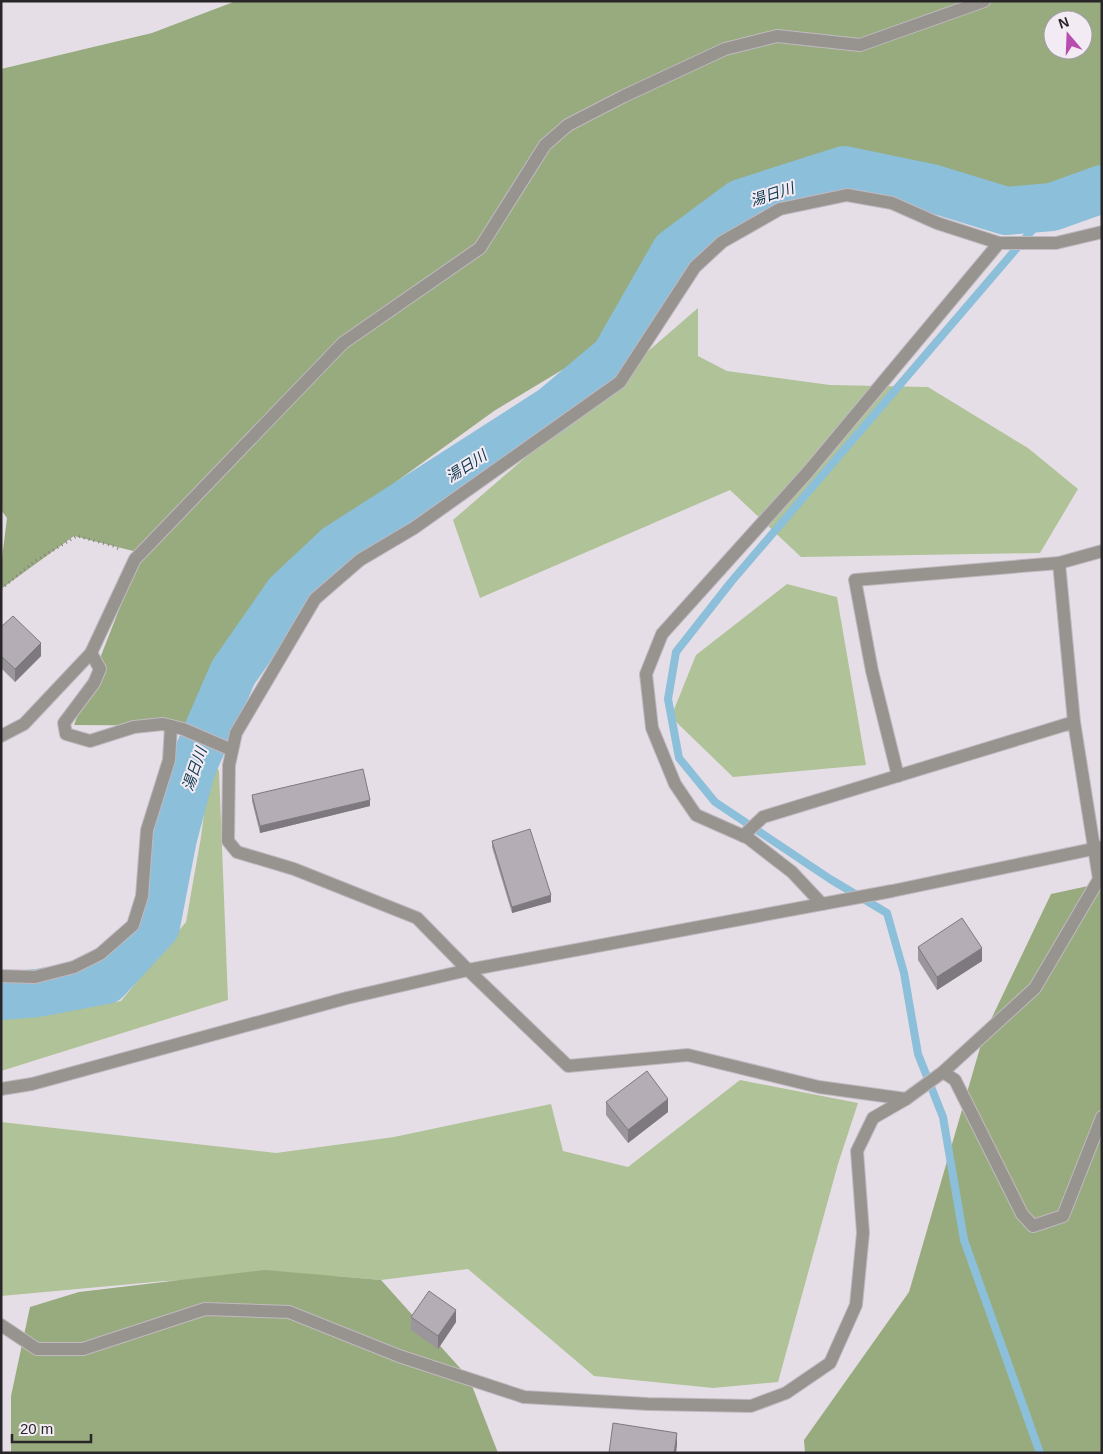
<svg xmlns="http://www.w3.org/2000/svg" width="1103" height="1454" viewBox="0 0 1103 1454" font-family="Helvetica,'Noto Sans JP',sans-serif">
<style>
.green{fill:#b0c298}
.forest{fill:#98ab7f;fill-rule:evenodd}
.lines{fill:none;stroke-linecap:round;stroke-linejoin:round}
.stream{stroke:#8cbfd9;stroke-width:8}
.river{stroke:#8cbfd9;stroke-width:48}
.minor-casing{stroke:#c0b9c0;stroke-width:14}
.path{stroke:#857f85;stroke-width:3;stroke-dasharray:1 4;stroke-linecap:butt}
.minor{stroke:#979490;stroke-width:12}
.wall{fill:#9b959c}
.shaded-wall{fill:#7e797f}
.building{fill:#b4adb5;stroke:#7e797f}
.labels{text-anchor:middle;dominant-baseline:central;stroke-width:4;stroke-linejoin:round;paint-order:stroke}
.water-label{font-size:15px;font-style:italic;fill:#0b384b;stroke:#f3ebf4}
</style>
<rect width="100%" height="100%" fill="#e6dee6"/>
<g class="green">
<polygon points="698,308 698,356 727,371 830,385 928,387 1028,448 1078,489 1040,553 801,557 730,490 480,598 453,520"/>
<polygon points="787,584 837,597 866,765 733,777 671,717 696,655"/>
<polygon points="211,761 219,771 228,1000 1,1071 1,1016 31,1015 121,1001 186,922 201,837"/>
<polygon points="740,1080 858,1103 838,1164 778,1382 713,1388 594,1376 468,1269 381,1280 335,1276 165,1281 1,1296 1,1122 276,1153 394,1137 551,1104 563,1151 628,1167"/>
</g>
<g class="forest">
<path d="M236,1H1102V181L1052,207L837,153L693,213L587,355L494,411L393,484L202,726L74,725L141,553L74,536L1,589V566L7,518L1,510V69L152,33ZM1053,20H1083V50H1053Z"/>
<polygon points="1102,883 1102,1453 805,1453 804,1440 909,1292 984,1034 1051,894"/>
<polygon points="265,1270 381,1280 469,1378 498,1453 11,1453 11,1396 30,1307 79,1292"/>
</g>
<g class="lines">
<polyline class="stream" points="1040,1453 964,1240 943,1117 918,1054 904,973 887,913 830,879 715,802 679,758 668,699 676,652 731,582 1052,207"/>
<polyline class="river" points="1,996 38,993 106,980 156,926 173,838 191,770 233,673 288,594 337,548 552,410 615,357 675,252 741,203 844,170 931,188 1006,211 1052,207 1102,189"/>
<g class="minor-casing">
<g id="minor">
<polyline points="1059,563 1102,551"/>
<polyline points="91,653 100,669 94,683 64,723 66,734 90,741 134,727 163,724 183,729 232,750"/>
<polyline points="1,736 24,724 91,653 135,559 141,553 343,343 480,248 545,145 568,125 624,96 725,49 777,36 860,45 984,1"/>
<polyline points="898,776 872,671 855,580 1059,563 1074,722"/>
<polyline points="822,904 792,872 748,838 696,815 675,784 652,728 646,674 662,634 807,473 999,243"/>
<polyline points="1,976 35,977 74,967 100,954 133,925 142,896 147,830 169,760 171,726"/>
<polyline points="943,1072 955,1080 1022,1214 1033,1226 1063,1216 1102,1117"/>
<polyline points="1,1089 32,1084 347,998 468,970 892,891 1102,847"/>
<polyline points="906,1099 819,1087 688,1055 568,1066 468,970 417,918 294,869 237,852 228,841 229,765 236,733 315,599 360,560 414,528 620,382 695,267 722,242 780,209 847,195 892,203 937,223 999,243 1056,243 1102,232"/>
<polyline points="1,1325 37,1349 83,1349 205,1309 289,1312 399,1356 524,1397 648,1404 751,1406 786,1393 830,1363 856,1305 863,1233 857,1151 873,1118 906,1099 943,1072 1035,988 1099,879 1074,722 763,817 743,836"/>
</g>
</g>
<polyline class="path" points="1,589 35,561 77,536 113,546 119,549"/>
<use href="#minor" class="minor"/>
</g>
<g class="wall">
<polygon points="1,627 41,656 15,682 1,668"/>
<polygon points="252,795 370,806 260,833 252,801"/>
<polygon points="492,841 551,902 512,913 492,847"/>
<polygon points="918,947 982,961 937,990 918,960"/>
<polygon points="606,1102 668,1112 628,1143 606,1115"/>
<polygon points="411,1317 456,1322 438,1349 411,1330"/>
</g>
<g class="shaded-wall">
<polygon points="41,643 41,656 15,682 15,669"/>
<polygon points="370,800 370,806 260,833 260,826"/>
<polygon points="551,895 551,902 512,913 512,907"/>
<polygon points="982,948 982,961 937,990 937,977"/>
<polygon points="668,1099 668,1112 628,1143 628,1130"/>
<polygon points="456,1310 456,1322 438,1349 438,1336"/>
<polygon points="677,1433 677,1446 676,1453 674,1453"/>
</g>
<g class="building">
<polygon points="13,616 41,643 15,669 1,656 1,627"/>
<polygon points="363,769 370,800 260,826 252,795"/>
<polygon points="530,829 551,895 512,907 492,841"/>
<polygon points="962,918 982,948 937,977 918,947"/>
<polygon points="647,1071 668,1099 628,1130 606,1102"/>
<polygon points="429,1291 456,1310 438,1336 411,1317"/>
<polygon points="613,1423 677,1433 674,1453 609,1453"/>
</g>
<g class="labels">
<g class="water-label">
<text transform="translate(772 194) rotate(-18)">湯日川</text>
<text transform="translate(466 466) rotate(-33)">湯日川</text>
<text transform="translate(194 769) rotate(-71)">湯日川</text>
</g>
</g>
<rect width="1103" height="1454" fill="none" stroke="#292629" stroke-width="5"/>
<g transform="translate(1068 35) rotate(341)"><circle r="24" fill="#f3ebf4" stroke="#a29ca3"/>
<path d="M0-4L9 19L0 12L-9 19Z" fill="#b94dad"/>
<text y="-8" font-size="14" font-weight="bold" text-anchor="middle" fill="#292629">N</text>
</g>
<path d="M12 1434v8h79v-8" fill="none" stroke="#292629" stroke-width="2.5"/>
<text x="20" y="1434" font-size="15" fill="#292629" stroke="#f3ebf4" stroke-width="4" paint-order="stroke">20 m</text>
</svg>
